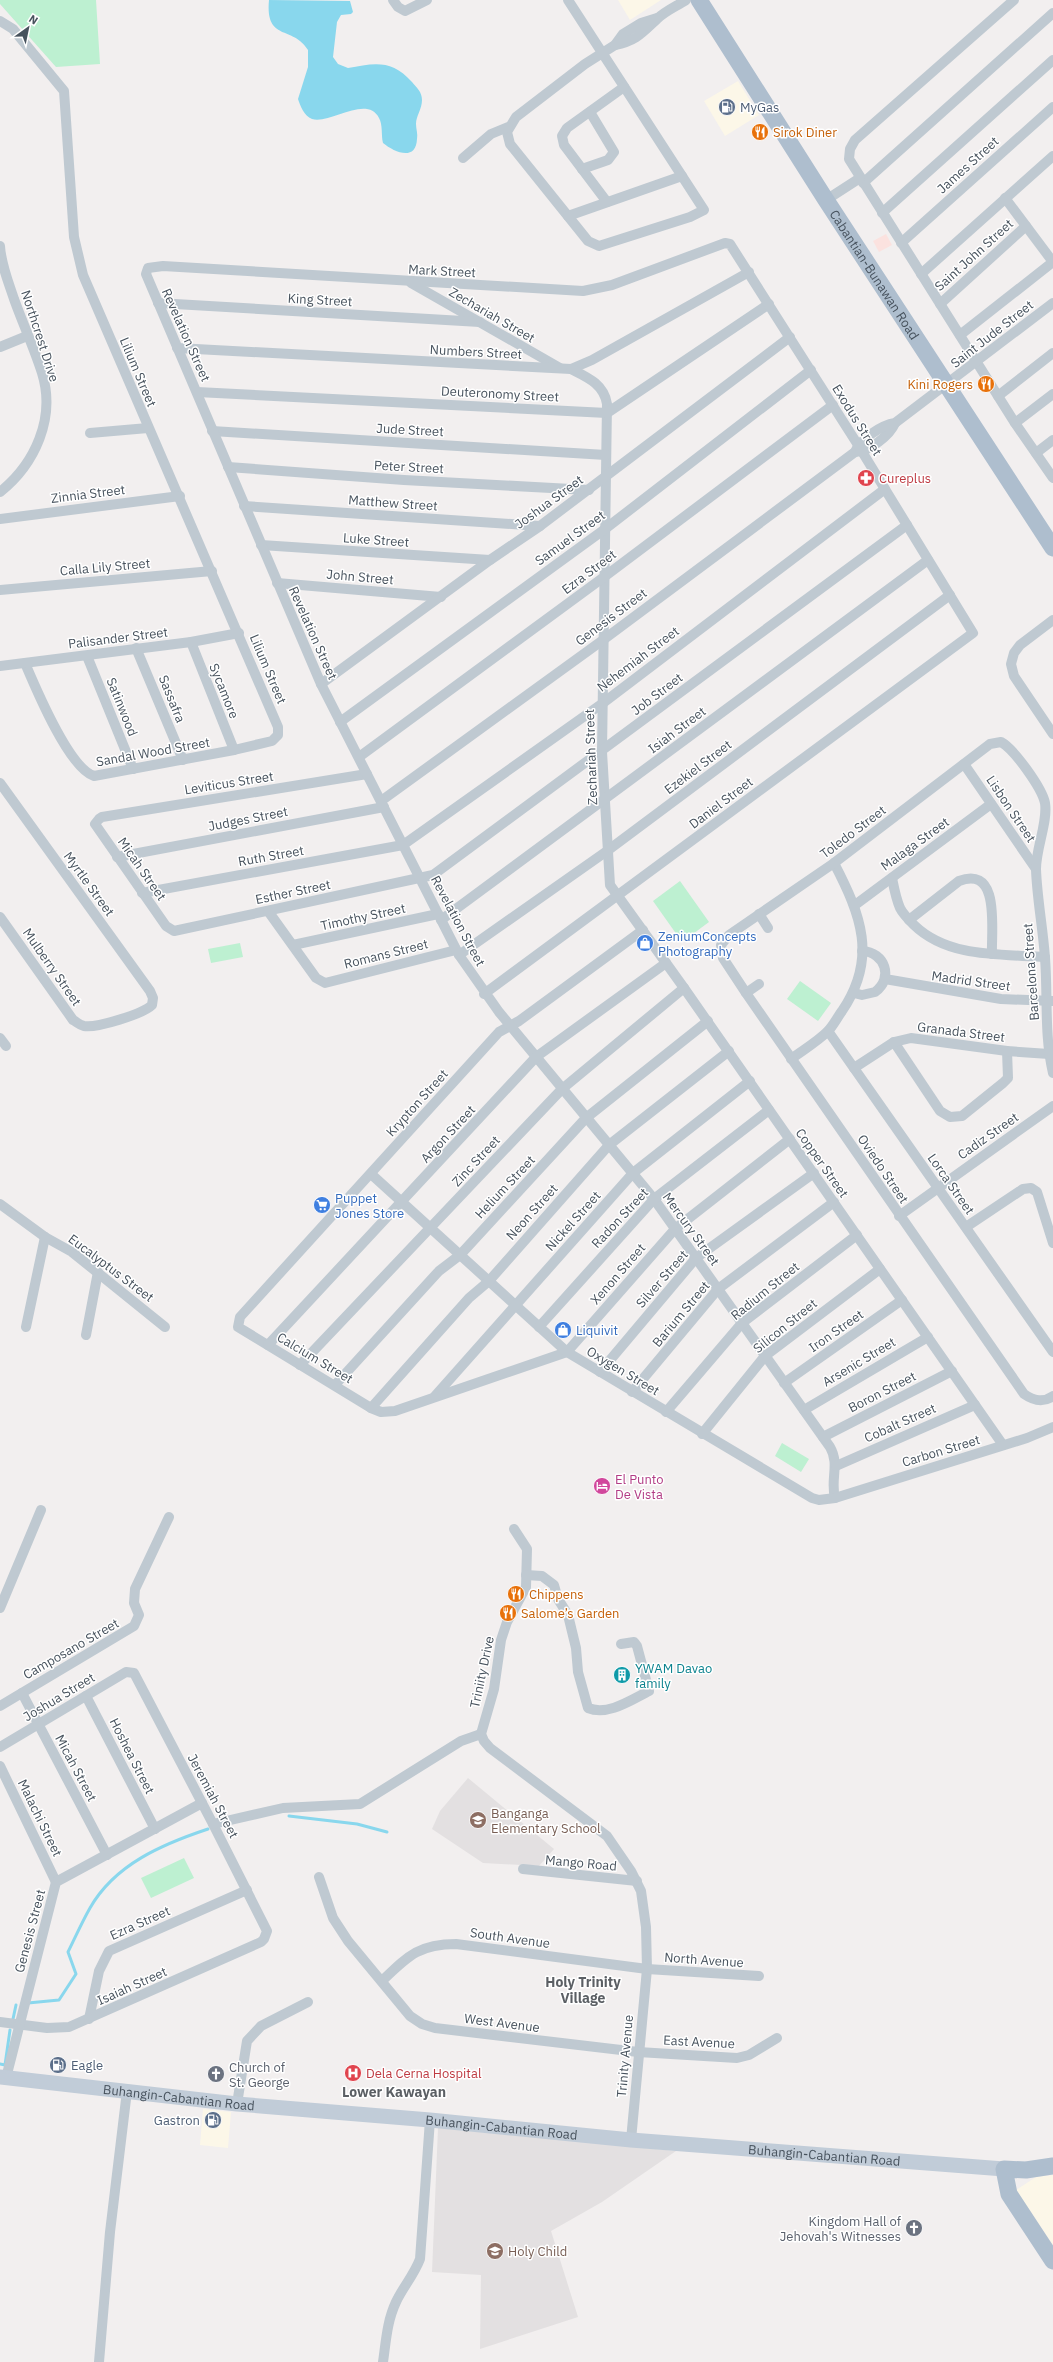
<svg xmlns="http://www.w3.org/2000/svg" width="1053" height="2362" viewBox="0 0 1053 2362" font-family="'IBM Plex Sans',sans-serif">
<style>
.commercial{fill:#fcf7e8}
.education{fill:#e3e0e1}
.medical{fill:#fbe2df}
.green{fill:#bdf0d1}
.water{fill:#89d7ed}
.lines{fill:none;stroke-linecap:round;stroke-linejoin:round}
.stream{stroke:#89d7ed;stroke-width:3}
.street{stroke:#bfc9d1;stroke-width:10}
.secondary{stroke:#c1ccd8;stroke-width:15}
.primary{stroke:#aebece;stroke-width:17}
.labels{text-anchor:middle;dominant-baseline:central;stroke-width:3;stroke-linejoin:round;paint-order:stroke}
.service-label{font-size:13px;fill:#4e5e75;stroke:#fff;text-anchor:start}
.food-label{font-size:13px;fill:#c56008;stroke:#fff;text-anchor:start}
.street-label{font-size:13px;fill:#47525d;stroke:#fff}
.health-label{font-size:13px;fill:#be3a42;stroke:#fff;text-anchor:start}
.shop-label{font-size:13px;fill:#366cbe;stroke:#fff;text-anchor:start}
.hotel-label{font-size:13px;fill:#b23c85;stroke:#fff;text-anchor:start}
.culture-label{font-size:13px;fill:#0d838f;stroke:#fff;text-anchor:start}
.education-label{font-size:13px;fill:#785e54;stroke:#fff;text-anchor:start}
.worship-label{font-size:13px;fill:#5b616d;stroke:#fff;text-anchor:start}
.neighbourhood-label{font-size:14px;font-weight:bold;fill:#5b5f64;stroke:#fff}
</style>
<rect width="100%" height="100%" fill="#f2efef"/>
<g class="commercial">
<polygon points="618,0 661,0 630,20"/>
<polygon points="738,81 759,115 725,136 704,101"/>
<polygon points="203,2109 231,2112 228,2148 200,2145"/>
<polygon points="1053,2175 1053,2245 1016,2190 1036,2177"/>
</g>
<g class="education">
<polygon points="468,1778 554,1849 539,1866 483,1863 432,1829 440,1811"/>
<polygon points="438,2128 676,2151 602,2202 551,2231 578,2317 480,2349 481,2275 432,2272"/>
</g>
<polygon class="medical" points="886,234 892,245 879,252 873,241"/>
<g class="green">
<polygon points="0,0 96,0 100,64 56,67 0,4"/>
<polygon points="680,881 709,922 682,942 653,901"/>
<polygon points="240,943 243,957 211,963 208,949"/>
<polygon points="800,981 831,1003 818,1021 787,999"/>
<polygon points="782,1443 809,1459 801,1472 775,1456"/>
<polygon points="184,1858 194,1878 151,1898 141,1878"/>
</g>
<path class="water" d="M269,0L350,1L353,12L351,14L341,15L337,22L333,57L338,64L348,68C374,63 392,59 412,82C417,88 422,92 422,100C422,109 416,116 416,124C416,129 418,134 417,139C416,162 394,152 383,143C381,135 383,125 379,118C367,94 329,125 312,119C304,116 300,105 298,99L308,67V50C293,25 265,42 269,0Z"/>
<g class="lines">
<g class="stream">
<polyline points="289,1816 357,1824 387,1832"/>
<path d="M28,2003L59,2000L76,1974L68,1952C75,1938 82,1922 90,1908C115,1864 163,1844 208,1829"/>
<polyline points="13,2019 16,2005"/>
<polyline points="0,2064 5,2065 10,2030"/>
</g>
<g class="street">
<polyline points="393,0 398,7 405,11 427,0"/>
<polyline points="568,0 704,210 690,217 599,246 588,241 510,144 507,132 516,117 585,64 615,45 623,34 641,23 657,18"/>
<polyline points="1014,0 855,140 850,149 849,159 1015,423 1053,478"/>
<path d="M0,21L13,29L64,91L74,237L83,275L278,727V735L272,741L234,750L94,776C69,768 36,689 25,663"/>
<path d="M615,45C636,41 642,33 657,19C665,11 677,6 686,0"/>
<polyline points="463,158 491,134 508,127"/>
<polyline points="582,169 608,160 614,152 590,112"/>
<polyline points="863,183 1053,13"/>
<polyline points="826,200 860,178"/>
<polyline points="607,202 564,145 562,136 567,128 624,87"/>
<polyline points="882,213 1053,60"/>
<polyline points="568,216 682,176"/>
<polyline points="901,243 1053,107"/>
<path d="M0,246C1,264 8,281 14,299C23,324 34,348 42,373C56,418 35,464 0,492"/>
<polyline points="921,274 1053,156"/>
<polyline points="411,283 560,368"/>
<polyline points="158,303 480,322"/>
<polyline points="940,304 1026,226"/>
<polyline points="960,335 1053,262 1005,198"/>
<polyline points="0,347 27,336"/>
<polyline points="177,348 571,369 592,360 749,272"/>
<path d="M571,369C587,377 604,384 607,404L602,752L610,885L684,988L1003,1445"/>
<polyline points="197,392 607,413 769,304"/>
<polyline points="998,396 1053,353"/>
<polyline points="1015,423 1053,394"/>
<polyline points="212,431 606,455"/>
<polyline points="90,433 148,428"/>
<path d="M855,452C869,452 890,435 895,423"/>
<polyline points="1036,453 1053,440"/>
<polyline points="228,467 404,480 589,490"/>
<polyline points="244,506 540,526"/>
<polyline points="0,519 180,496"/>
<polyline points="261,545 490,560"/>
<polyline points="277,583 441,597"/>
<polyline points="0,590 212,571"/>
<polyline points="1053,620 1020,645 1014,653 1011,664 1014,676 1053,734"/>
<polyline points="191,642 234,750"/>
<polyline points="136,648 183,760"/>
<polyline points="87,656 133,769"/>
<polyline points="0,666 191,642 239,633"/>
<polyline points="321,684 490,560 540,526 790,337"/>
<polyline points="340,722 605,529 811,370"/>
<polyline points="359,757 604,577 833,405"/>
<polyline points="964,764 1036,869"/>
<polyline points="367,774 102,817 99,819 95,824 166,926 174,931 433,875 907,525"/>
<path d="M0,783L150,991L153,998L152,1005C143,1014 97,1028 84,1026C79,1025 77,1022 73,1020L0,917"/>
<path d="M381,801L603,640L855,452C860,439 882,425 895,423L1053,303"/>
<polyline points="117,857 384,807"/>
<path d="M892,878C894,888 896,899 900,908C903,914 909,920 914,925C948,958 1000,954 1045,957"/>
<polyline points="142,893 403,845 603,703 885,489"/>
<polyline points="855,905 991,804"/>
<polyline points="268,911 316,978 325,983 456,950"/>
<polyline points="759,914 768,928"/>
<polyline points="441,920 928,560"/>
<path d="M909,920L959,881C1001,865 991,930 992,954"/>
<polyline points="643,930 519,1021 499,1032 240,1317 238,1327 371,1408 381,1412 395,1411 567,1352 675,1229 790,1139"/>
<polyline points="293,945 438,914"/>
<polyline points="459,955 607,851 950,595"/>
<polyline points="885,979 1001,999 1053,1001"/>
<polyline points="746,993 759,984"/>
<path d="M854,993L862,995L875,992C894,978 885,952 862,951"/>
<path d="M484,994L973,633L858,445L730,244L725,243L612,285L583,291L163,266L148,268L146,274L321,684L459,955L499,1012L654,1199L830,1447C840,1464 830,1480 835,1498"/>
<polyline points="828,1031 1053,1352"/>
<polyline points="0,1038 6,1046"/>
<polyline points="894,1042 940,1111 950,1117 962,1116 1003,1083 1008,1078 1007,1051"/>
<path d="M791,1059C803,1050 817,1042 828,1031C833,1026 837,1018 842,1011C878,958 861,915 834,863"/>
<polyline points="854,1068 894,1042 911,1038 1007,1051 1049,1054"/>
<path d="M1053,1073C1044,1035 1048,996 1045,958C1043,928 1037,899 1036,869C1036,848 1048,822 1045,803C1042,788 1014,749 1001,742L990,744L834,863L729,935L721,945L723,958L746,993L1024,1394C1034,1401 1043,1403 1053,1396"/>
<polyline points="371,1174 567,1352 812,1498 819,1500 835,1498 1027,1438 1053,1427"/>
<polyline points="0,1204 45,1237 72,1252 165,1327"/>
<polyline points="899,1216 1053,1106"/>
<polyline points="966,1227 1023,1189 1031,1188 1037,1192 1053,1243"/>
<polyline points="26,1327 45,1237"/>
<polyline points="539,1327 654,1199 769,1110"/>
<polyline points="86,1335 98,1272"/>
<polyline points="268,1345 536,1057 666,963"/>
<polyline points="300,1365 562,1089 684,988"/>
<polyline points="600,1372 696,1258 814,1173"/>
<polyline points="784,1383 902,1300"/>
<polyline points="335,1385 439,1271 460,1255 586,1118 708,1021"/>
<polyline points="632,1392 718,1289 834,1202"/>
<polyline points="435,1396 633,1173 750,1081"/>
<polyline points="371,1408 469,1298 489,1281 609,1145 729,1051"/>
<polyline points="804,1410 928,1337"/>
<polyline points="666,1412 742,1323 857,1235"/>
<polyline points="702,1434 765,1356 880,1269"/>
<polyline points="823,1437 952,1371"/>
<polyline points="836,1466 975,1405"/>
<polyline points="514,1529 527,1549 526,1587 507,1622 501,1640 494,1689 481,1734 484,1741 490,1748 607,1836 631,1871 641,1891 646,1927 647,1969 631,2140"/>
<path d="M526,1575L542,1576L554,1585L558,1599L568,1615L576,1648L578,1672L588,1708C608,1716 631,1700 649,1691L637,1646L634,1642L621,1644"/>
<polyline points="0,1608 41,1510"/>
<polyline points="22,1693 107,1855"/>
<polyline points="86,1696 155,1829"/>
<polyline points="0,1706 134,1626 139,1615 134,1603 135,1589 169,1517"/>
<polyline points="0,1747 126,1672 134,1673 213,1824 267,1931 264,1939 261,1942 69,2027 47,2028 0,2022"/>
<polyline points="0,1766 56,1882"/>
<polyline points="213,1824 283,1808 360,1804 461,1741 481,1734"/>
<polyline points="523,1869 637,1881"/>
<polyline points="319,1877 333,1918 348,1941 410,2016 422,2024 435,2028 638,2052 737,2058 749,2055 777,2038"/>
<path d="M382,1981C408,1956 419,1944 456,1944L647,1969L759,1976"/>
<polyline points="89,2019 99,1971 109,1951 247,1890"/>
<polyline points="6,2078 56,1882 202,1803"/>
<polyline points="237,2104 247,2041 261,2026 308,2002"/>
<polyline points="99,2362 110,2232 127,2091"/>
<path d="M383,2362C386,2341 387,2321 396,2302C403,2287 414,2275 420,2259L430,2120"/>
</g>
<path class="secondary" id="s1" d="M0,2077L237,2104L430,2120L631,2140L1004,2169"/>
<g class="primary">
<path id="s2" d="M699,0L826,200L1053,548"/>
<polyline points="1053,2166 1026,2170 1004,2169 1009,2194 1053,2261"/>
</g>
</g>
<defs>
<g id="fuel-disc" transform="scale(0.9)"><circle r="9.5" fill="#5c6f8a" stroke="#fff"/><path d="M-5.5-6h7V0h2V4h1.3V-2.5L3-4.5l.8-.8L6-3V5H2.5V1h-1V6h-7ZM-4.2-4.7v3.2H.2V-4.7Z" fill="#fff"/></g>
<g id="restaurant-disc" transform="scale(0.9)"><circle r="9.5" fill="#e8710a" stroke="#fff"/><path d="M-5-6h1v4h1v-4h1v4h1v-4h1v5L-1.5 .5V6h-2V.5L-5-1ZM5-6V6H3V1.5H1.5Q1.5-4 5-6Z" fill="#fff"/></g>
<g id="pharmacy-disc" transform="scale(0.9)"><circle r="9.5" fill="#e0444e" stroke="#fff"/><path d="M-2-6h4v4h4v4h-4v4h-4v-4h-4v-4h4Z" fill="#fff"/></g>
<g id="shop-disc" transform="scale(0.9)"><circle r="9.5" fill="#3f7fe0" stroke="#fff"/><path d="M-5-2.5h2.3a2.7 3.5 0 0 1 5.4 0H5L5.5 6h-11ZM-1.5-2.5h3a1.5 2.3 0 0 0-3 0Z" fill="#fff"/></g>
<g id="supermarket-disc" transform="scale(0.9)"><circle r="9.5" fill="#3f7fe0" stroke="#fff"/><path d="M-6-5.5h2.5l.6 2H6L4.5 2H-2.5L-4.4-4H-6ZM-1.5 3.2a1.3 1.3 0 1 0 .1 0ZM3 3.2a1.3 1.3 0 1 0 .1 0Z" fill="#fff"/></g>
<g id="hotel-disc" transform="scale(0.9)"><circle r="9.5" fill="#d1479c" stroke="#fff"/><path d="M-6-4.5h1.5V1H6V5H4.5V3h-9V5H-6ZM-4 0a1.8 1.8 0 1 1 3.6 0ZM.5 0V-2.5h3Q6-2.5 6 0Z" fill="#fff"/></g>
<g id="building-disc" transform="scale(0.9)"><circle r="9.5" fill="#0f9aa8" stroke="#fff"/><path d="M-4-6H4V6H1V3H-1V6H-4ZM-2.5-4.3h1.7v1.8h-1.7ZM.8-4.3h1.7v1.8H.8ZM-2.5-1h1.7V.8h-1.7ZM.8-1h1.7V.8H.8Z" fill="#fff"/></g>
<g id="school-disc" transform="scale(0.9)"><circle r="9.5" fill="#8d6e63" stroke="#fff"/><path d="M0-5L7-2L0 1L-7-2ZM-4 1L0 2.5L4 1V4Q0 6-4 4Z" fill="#fff"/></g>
<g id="hospital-disc" transform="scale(0.9)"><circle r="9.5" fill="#e0444e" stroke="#fff"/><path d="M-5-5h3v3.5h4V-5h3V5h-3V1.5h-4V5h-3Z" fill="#fff"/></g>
<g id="church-disc" transform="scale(0.9)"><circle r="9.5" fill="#6b7280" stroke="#fff"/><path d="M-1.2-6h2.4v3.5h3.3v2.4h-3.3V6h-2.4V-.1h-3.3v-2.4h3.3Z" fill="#fff"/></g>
</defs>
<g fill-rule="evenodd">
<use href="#fuel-disc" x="727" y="107"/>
<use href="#restaurant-disc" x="760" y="132"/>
<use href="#restaurant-disc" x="986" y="384"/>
<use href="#pharmacy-disc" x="866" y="478"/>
<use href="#shop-disc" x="645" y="943"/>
<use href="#supermarket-disc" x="322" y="1205"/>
<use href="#shop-disc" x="563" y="1330"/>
<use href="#hotel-disc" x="602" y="1486"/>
<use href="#restaurant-disc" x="516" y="1594"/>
<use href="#restaurant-disc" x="508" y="1613"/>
<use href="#building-disc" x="622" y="1675"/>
<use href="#school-disc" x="478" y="1820"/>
<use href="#fuel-disc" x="58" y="2065"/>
<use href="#hospital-disc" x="353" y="2073"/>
<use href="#church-disc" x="216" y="2074"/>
<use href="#fuel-disc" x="213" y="2120"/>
<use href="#church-disc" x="914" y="2228"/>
<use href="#school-disc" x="495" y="2251"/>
</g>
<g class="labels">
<g class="service-label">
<text x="740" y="107">MyGas</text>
<text x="71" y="2065">Eagle</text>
<text x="200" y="2120" text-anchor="end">Gastron</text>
</g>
<g class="food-label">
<text x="773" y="132">Sirok Diner</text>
<text x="973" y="384" text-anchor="end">Kini Rogers</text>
<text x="529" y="1594">Chippens</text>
<text x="521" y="1613">Salome’s Garden</text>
</g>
<g class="street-label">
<text transform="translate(968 165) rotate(-42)">James Street</text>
<text transform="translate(974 255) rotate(-42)">Saint John Street</text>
<text transform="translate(442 271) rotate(3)">Mark Street</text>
<text stroke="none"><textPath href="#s2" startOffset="326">Cabantian-Bunawan Road</textPath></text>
<text transform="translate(320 300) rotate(3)">King Street</text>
<text transform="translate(492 315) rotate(30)">Zechariah Street</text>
<text transform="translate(992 334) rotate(-38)">Saint Jude Street</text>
<text transform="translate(186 335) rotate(66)">Revelation Street</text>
<text transform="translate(40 336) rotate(72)">Northcrest Drive</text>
<text transform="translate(476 352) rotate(3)">Numbers Street</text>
<text transform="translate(138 372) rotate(67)">Lilium Street</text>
<text transform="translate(500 394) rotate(3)">Deuteronomy Street</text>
<text transform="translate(857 420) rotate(58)">Exodus Street</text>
<text transform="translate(410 430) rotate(3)">Jude Street</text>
<text transform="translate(409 467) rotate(3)">Peter Street</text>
<text transform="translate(88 494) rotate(-7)">Zinnia Street</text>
<text transform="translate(549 502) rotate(-36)">Joshua Street</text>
<text transform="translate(393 503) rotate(4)">Matthew Street</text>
<text transform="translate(570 538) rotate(-36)">Samuel Street</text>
<text transform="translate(376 540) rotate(4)">Luke Street</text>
<text transform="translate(105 567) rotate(-5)">Calla Lily Street</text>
<text transform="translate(589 572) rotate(-37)">Ezra Street</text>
<text transform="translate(360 577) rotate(5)">John Street</text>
<text transform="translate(611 617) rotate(-37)">Genesis Street</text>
<text transform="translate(313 633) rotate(66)">Revelation Street</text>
<text transform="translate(118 638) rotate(-7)">Palisander Street</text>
<text transform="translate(638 659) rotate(-37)">Nehemiah Street</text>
<text transform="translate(268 669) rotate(67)">Lilium Street</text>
<text transform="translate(224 691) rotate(68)">Sycamore</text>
<text transform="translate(657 694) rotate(-37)">Job Street</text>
<text transform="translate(172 699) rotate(68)">Sassafra</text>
<text transform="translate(122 707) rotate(68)">Satinwood</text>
<text transform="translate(677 730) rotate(-37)">Isiah Street</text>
<text transform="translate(153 752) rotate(-10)">Sandal Wood Street</text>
<text transform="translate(591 757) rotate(-92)">Zechariah Street</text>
<text transform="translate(698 767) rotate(-37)">Ezekiel Street</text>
<text transform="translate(229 783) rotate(-9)">Leviticus Street</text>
<text transform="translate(721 803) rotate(-37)">Daniel Street</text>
<text transform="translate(1011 809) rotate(56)">Lisbon Street</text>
<text transform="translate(248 819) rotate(-11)">Judges Street</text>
<text transform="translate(853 832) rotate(-37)">Toledo Street</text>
<text transform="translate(915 844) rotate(-36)">Malaga Street</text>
<text transform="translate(271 856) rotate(-10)">Ruth Street</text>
<text transform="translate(142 869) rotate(55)">Micah Street</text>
<text transform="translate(89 884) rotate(54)">Myrtle Street</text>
<text transform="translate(293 892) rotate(-12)">Esther Street</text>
<text transform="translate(363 917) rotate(-12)">Timothy Street</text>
<text transform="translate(458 921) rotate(62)">Revelation Street</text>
<text transform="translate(386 954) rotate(-14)">Romans Street</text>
<text transform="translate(52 967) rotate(55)">Mulberry Street</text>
<text transform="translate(1031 972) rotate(-94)">Barcelona Street</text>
<text transform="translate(971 981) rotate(8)">Madrid Street</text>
<text transform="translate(961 1032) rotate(7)">Granada Street</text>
<text transform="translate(417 1103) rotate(-48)">Krypton Street</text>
<text transform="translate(448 1134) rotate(-47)">Argon Street</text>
<text transform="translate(988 1136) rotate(-35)">Cadiz Street</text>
<text transform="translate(476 1161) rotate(-47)">Zinc Street</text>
<text transform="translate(822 1163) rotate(55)">Copper Street</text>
<text transform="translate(883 1169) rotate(56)">Oviedo Street</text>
<text transform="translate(951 1184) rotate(55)">Lorca Street</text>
<text transform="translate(505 1187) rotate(-47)">Helium Street</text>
<text transform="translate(532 1212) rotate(-48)">Neon Street</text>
<text transform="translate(620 1218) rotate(-47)">Radon Street</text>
<text transform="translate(573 1221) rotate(-48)">Nickel Street</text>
<text transform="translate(691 1229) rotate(54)">Mercury Street</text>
<text transform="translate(111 1268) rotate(37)">Eucalyptus Street</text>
<text transform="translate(618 1274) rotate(-49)">Xenon Street</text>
<text transform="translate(662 1279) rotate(-49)">Silver Street</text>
<text transform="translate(765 1291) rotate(-39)">Radium Street</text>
<text transform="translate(681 1314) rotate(-50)">Barium Street</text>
<text transform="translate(785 1326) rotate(-39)">Silicon Street</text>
<text transform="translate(836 1331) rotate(-35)">Iron Street</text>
<text transform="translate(315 1358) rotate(31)">Calcium Street</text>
<text transform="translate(859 1362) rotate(-31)">Arsenic Street</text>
<text transform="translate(623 1371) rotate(31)">Oxygen Street</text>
<text transform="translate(882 1392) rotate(-27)">Boron Street</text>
<text transform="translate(900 1423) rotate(-24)">Cobalt Street</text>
<text transform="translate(941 1451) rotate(-17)">Carbon Street</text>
<text transform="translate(71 1649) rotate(-30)">Camposano Street</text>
<text transform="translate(482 1672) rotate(-78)">Triniity Drive</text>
<text transform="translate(59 1697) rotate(-31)">Joshua Street</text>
<text transform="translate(132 1756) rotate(63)">Hoshea Street</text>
<text transform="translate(76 1768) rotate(62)">Micah Street</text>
<text transform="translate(213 1796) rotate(62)">Jeremiah Street</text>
<text transform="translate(40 1818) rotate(64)">Malachi Street</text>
<text transform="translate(581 1863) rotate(5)">Mango Road</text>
<text transform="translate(140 1923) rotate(-24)">Ezra Street</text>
<text transform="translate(30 1931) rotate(-75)">Genesis Street</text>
<text transform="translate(510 1938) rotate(8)">South Avenue</text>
<text transform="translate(704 1960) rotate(4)">North Avenue</text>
<text transform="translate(132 1986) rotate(-24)">Isaiah Street</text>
<text transform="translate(502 2023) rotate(7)">West Avenue</text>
<text transform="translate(699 2042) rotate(3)">East Avenue</text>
<text transform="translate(625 2056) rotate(-85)">Trinity Avenue</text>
<text stroke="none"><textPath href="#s1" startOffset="180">Buhangin-Cabantian Road</textPath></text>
<text stroke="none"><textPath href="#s1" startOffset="504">Buhangin-Cabantian Road</textPath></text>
<text stroke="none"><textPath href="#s1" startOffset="828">Buhangin-Cabantian Road</textPath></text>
</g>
<g class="health-label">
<text x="879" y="478">Cureplus</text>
<text x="366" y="2073">Dela Cerna Hospital</text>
</g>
<g class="shop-label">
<text x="658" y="936">ZeniumConcepts<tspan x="658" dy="15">Photography</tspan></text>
<text x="335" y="1198">Puppet<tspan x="335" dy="15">Jones Store</tspan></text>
<text x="576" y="1330">Liquivit</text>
</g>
<g class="hotel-label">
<text x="615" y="1479">El Punto<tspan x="615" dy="15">De Vista</tspan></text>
</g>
<g class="culture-label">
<text x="635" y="1668">YWAM Davao<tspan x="635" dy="15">family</tspan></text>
</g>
<g class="education-label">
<text x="491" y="1813">Banganga<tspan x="491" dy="15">Elementary School</tspan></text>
<text x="508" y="2251">Holy Child</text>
</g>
<g class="worship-label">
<text x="229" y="2067">Church of<tspan x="229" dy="15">St. George</tspan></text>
<text x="901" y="2221" text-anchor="end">Kingdom Hall of<tspan x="901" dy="15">Jehovah's Witnesses</tspan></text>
</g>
<g class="neighbourhood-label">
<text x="583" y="1982">Holy Trinity<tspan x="583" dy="16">Village</tspan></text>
<text x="394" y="2092">Lower Kawayan</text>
</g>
</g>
<g transform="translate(28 28) rotate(33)" stroke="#ffffff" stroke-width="3" paint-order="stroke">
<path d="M0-3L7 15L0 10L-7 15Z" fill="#47525d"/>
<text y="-6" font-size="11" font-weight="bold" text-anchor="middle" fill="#47525d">N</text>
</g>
</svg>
